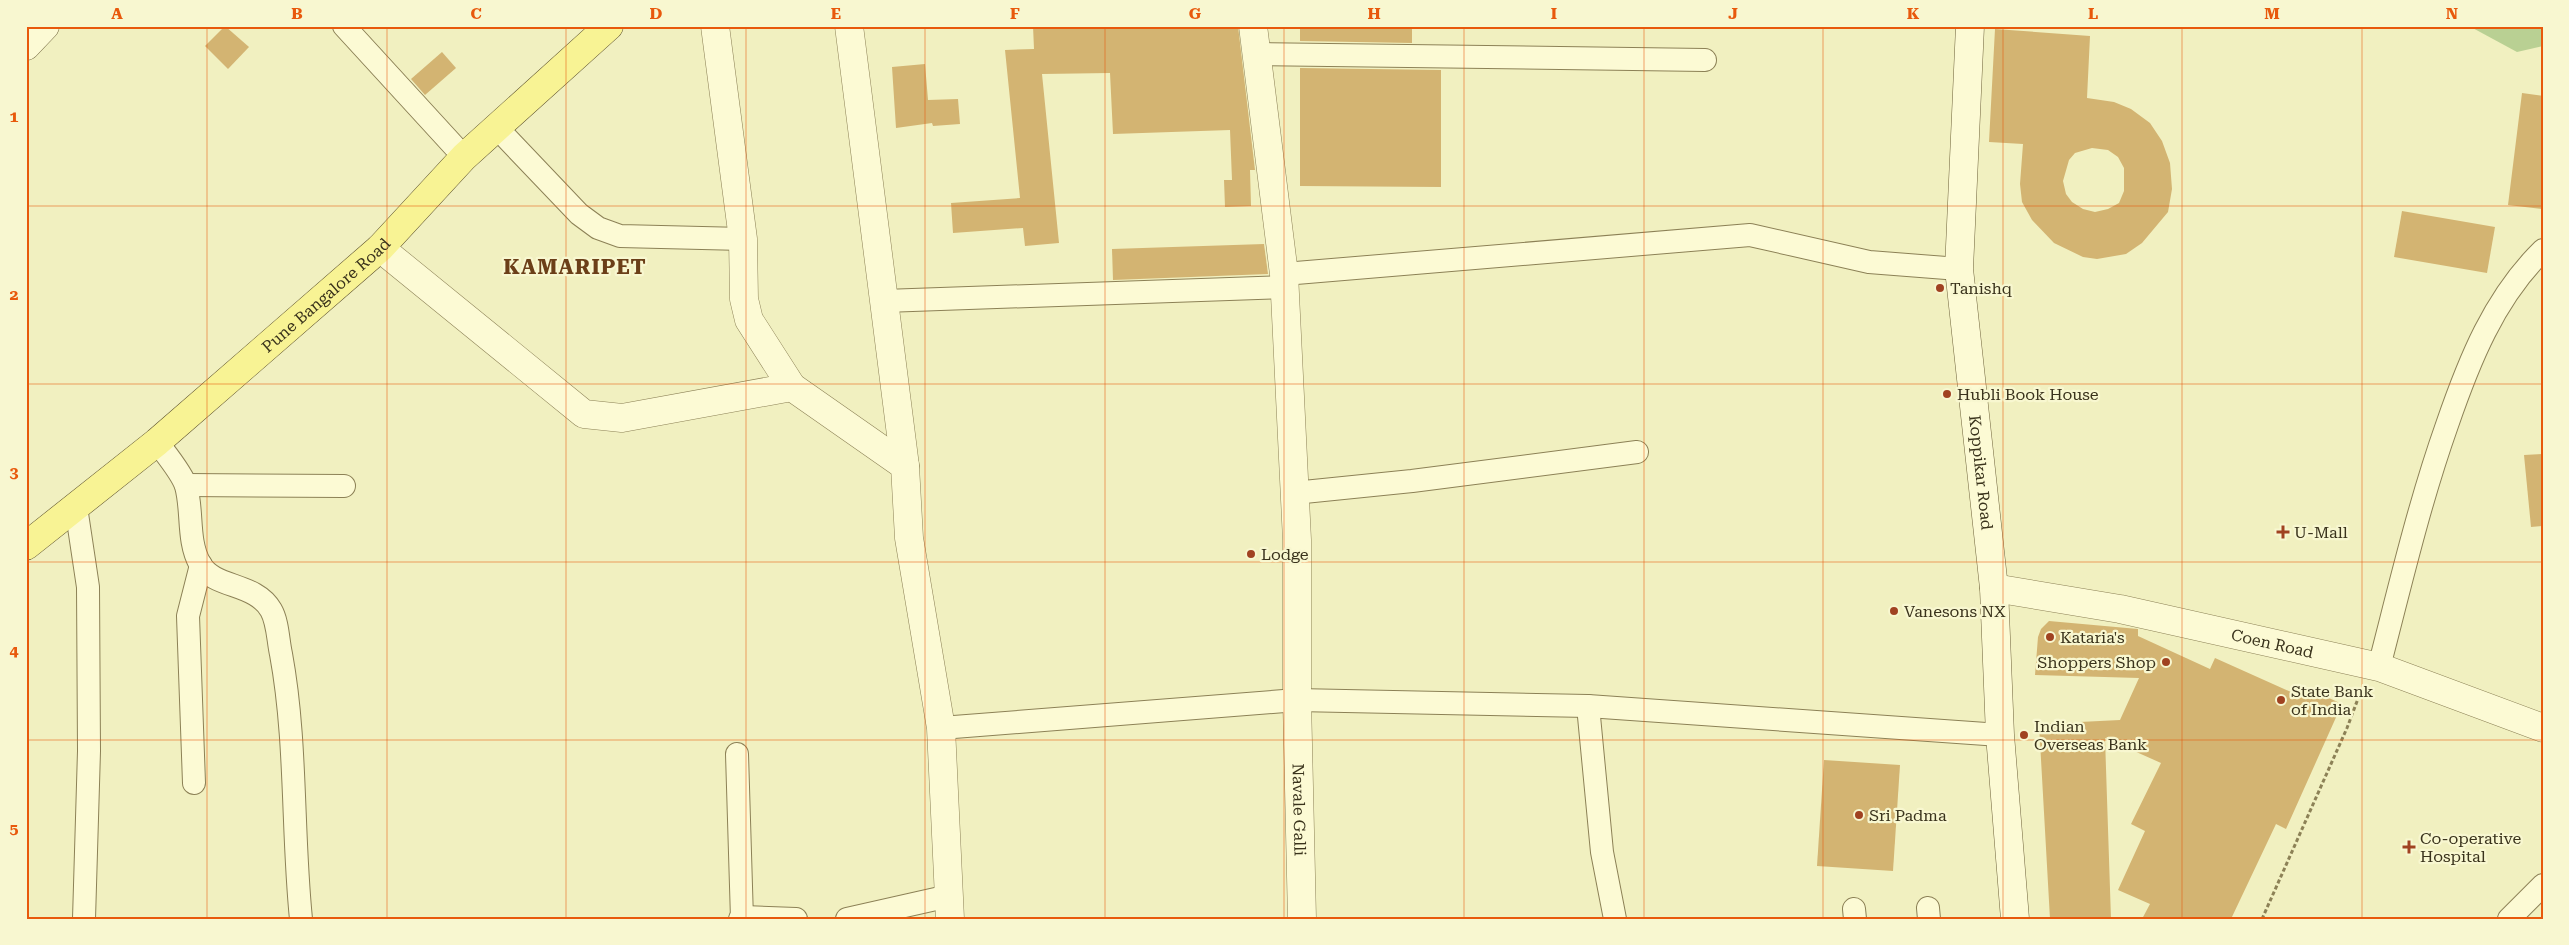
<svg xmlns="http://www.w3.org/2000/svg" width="2569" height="945" viewBox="0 0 2569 945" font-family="'Roboto Serif',serif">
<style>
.pitch{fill:#b9d093}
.building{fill:#d3b472;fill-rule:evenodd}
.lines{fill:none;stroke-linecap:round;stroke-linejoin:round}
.minor-casing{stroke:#8c8156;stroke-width:24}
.tertiary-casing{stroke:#8c8156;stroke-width:29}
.secondary-casing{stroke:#6e623a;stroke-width:29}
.primary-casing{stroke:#594d2b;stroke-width:29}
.path{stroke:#8c8156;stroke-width:3;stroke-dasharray:4 2.5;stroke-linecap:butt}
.minor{stroke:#fcfad4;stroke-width:22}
.tertiary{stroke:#fcfad4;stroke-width:28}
.secondary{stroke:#fcfad4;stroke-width:28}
.primary{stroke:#f8f394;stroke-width:28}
.grid{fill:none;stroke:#e8590c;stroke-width:1;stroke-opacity:0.55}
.poi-dot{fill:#a04221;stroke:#f8f7d0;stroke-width:2}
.labels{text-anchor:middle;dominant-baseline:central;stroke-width:4.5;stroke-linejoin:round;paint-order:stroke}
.poi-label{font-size:16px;fill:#3a331c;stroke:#f8f7d0;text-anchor:start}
.street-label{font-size:16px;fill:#3a331c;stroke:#f8f7d0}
.district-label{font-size:21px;font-weight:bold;letter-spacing:1px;fill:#6b3f18;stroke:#f8f7d0}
.neatline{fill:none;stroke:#e8590c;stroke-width:2}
.grid-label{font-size:16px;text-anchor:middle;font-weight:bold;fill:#e8590c}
</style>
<rect width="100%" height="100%" fill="#f1f0c0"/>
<polygon class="pitch" points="2469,26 2543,26 2543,46 2517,52"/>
<g class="building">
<polygon points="225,26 249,47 228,69 205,46"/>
<polygon points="1033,26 1238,26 1255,170 1250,170 1251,206 1225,207 1224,180 1232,180 1230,130 1113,134 1110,73 1042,74 1059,243 1025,246 1023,228 953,233 951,203 1020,198 1005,50 1034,49"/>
<polygon points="1300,26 1412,26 1412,43 1300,41"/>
<path d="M1995,29L2090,36L2087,98L2114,102L2131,109L2150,123L2162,141L2170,163L2172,189L2168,212L2142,243L2126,254L2097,259L2083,257L2054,243L2032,220L2022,202L2020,184L2023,144L1989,142ZM2092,148L2108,150L2118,157L2124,168V191L2119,203L2108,209L2095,212L2083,209L2072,202L2066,194L2063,181L2069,160L2075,153Z"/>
<polygon points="442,52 456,68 425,95 411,79"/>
<polygon points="925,64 928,100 958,99 960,124 933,126 932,123 896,128 892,67"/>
<polygon points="1300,68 1441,70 1441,187 1300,186"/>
<polygon points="2522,93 2543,96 2543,209 2508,205"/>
<polygon points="2402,211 2495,227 2487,273 2394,257"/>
<polygon points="1264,244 1268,274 1113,280 1112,249"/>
<polygon points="2543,454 2543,526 2531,527 2524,455"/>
<polygon points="2049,621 2138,629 2138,636 2210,669 2215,658 2302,697 2307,688 2342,704 2286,829 2276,824 2231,919 2142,919 2150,904 2118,890 2145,831 2131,824 2161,763 2105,738 2111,919 2050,919 2039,724 2120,720 2139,678 2035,675 2038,637 2041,629"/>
<polygon points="1824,760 1900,765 1893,871 1817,866"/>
</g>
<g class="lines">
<g class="minor-casing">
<g id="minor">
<polyline points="344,26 464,157"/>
<polyline points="1256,54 1705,60"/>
<polyline points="498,129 579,214 598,228 620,236 743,239"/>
<polyline points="1284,274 1750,235 1869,262 1959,269"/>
<polyline points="884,301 1285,287"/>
<path d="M157,442C165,453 182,473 186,486C193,511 187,541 200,564C214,589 255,582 271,610C278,622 278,641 281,654C297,741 292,831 301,919"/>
<polyline points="186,485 344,486"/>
<polyline points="1294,493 1412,481 1637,452"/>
<polyline points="76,507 88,587 89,751 84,919"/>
<path d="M2379,667C2400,586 2419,504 2447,425C2469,361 2494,298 2543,250"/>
<polyline points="1588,706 1602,852 1615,919"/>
<polyline points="941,728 1297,700 1588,706 2000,735"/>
<polyline points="737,754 742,919"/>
<polyline points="194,783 188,616 201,565"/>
<polyline points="1928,908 1929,919"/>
<polyline points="1854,909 1855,919"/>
<polyline points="740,919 743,917 796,919"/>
<polyline points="847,919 949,896"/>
<polyline points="2509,919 2543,885"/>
</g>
</g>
<g class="tertiary-casing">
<g id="tertiary">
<polyline points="715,26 743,239 744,299 749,320 792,387 905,466 909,538 941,728 950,919"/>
<polyline points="849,26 905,466"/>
<path id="s1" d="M1253,26L1284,274L1297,540V700L1302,919"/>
<polyline points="380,248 584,414 622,418 792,387"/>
<path id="s2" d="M1994,588L2120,609L2379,667L2543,728"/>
</g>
</g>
<g class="secondary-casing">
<g id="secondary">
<path id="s3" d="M1970,26L1959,269L1994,588L2000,735L2015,919"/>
<polyline points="26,46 45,26"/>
</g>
</g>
<g class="primary-casing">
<g id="primary">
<path id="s4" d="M26,546L157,442L380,248L464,157L609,26"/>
</g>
</g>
<polyline class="path" points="2262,919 2347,728 2362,688"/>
<use href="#minor" class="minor"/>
<use href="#tertiary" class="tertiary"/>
<use href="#secondary" class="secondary"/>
<use href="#primary" class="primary"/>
</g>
<path class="grid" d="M207,26V919M387,26V919M566,26V919M746,26V919M925,26V919M1105,26V919M1284,26V919M1464,26V919M1644,26V919M1823,26V919M2003,26V919M2182,26V919M2362,26V919M26,206H2543M26,384H2543M26,562H2543M26,740H2543"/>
<g class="poi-dot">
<circle cx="1940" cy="288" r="5"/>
<circle cx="1947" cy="394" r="5"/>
<path d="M2280.5 524.5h5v5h5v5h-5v5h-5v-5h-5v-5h5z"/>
<circle cx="1251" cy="554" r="5"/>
<circle cx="1894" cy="611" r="5"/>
<circle cx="2050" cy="637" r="5"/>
<circle cx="2166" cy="662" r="5"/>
<circle cx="2281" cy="700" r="5"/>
<circle cx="2024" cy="735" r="5"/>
<circle cx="1859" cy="815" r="5"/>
<path d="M2406.5 839.5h5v5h5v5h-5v5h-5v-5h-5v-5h5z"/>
</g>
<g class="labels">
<g class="poi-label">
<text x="1950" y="288">Tanishq</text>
<text x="1957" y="394">Hubli Book House</text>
<text x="2294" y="532">U-Mall</text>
<text x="1261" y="554">Lodge</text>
<text x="1904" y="611">Vanesons NX</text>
<text x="2060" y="637">Kataria's</text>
<text x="2156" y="662" text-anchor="end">Shoppers Shop</text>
<text x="2291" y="691">State Bank<tspan x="2291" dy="18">of India</tspan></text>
<text x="2034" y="726">Indian<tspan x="2034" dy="18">Overseas Bank</tspan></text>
<text x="1869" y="815">Sri Padma</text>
<text x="2420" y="838">Co-operative<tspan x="2420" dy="18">Hospital</tspan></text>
</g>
<g class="street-label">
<text stroke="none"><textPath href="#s4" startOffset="391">Pune Bangalore Road</textPath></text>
<text stroke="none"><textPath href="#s3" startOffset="448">Koppikar Road</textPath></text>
<text stroke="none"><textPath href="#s2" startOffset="284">Coen Road</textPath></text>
<text stroke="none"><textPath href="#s1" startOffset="786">Navale Galli</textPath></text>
</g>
<g class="district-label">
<text x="575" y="267">KAMARIPET</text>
</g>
</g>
<rect width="2569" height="945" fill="none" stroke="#f8f7d0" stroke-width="55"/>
<rect x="28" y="28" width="2514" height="890" class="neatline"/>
<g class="grid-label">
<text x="117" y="19">A</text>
<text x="297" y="19">B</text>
<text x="476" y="19">C</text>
<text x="656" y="19">D</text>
<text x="836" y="19">E</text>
<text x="1015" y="19">F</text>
<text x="1195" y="19">G</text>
<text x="1374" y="19">H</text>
<text x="1554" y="19">I</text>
<text x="1733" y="19">J</text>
<text x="1913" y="19">K</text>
<text x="2093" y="19">L</text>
<text x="2272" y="19">M</text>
<text x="2452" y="19">N</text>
<text x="14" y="122">1</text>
<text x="14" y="300">2</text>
<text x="14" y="478">3</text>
<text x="14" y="656">4</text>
<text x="14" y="834">5</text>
</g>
</svg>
